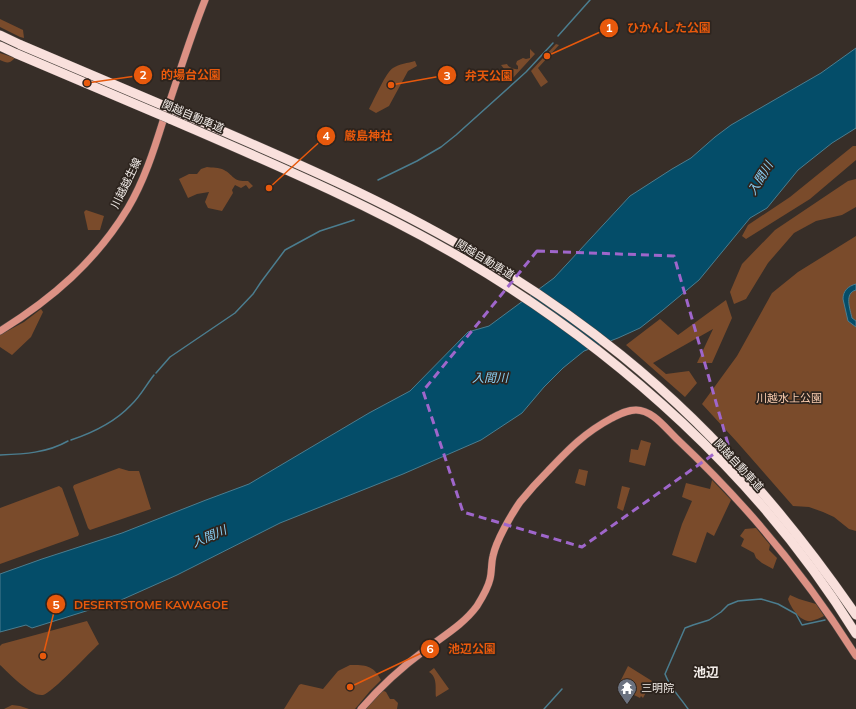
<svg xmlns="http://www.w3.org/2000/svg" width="856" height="709" viewBox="0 0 856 709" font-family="Mulish,'Noto Sans JP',sans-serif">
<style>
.green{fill:#7a4b2b}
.water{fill:#044d69;stroke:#4b7d8f}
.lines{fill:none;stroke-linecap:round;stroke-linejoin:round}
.stream{stroke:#4b7d8f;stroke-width:1.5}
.secondary-casing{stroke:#554c47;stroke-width:8}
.highway-casing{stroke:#554c47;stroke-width:10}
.secondary{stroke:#dc9184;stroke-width:7}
.highway{stroke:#f9e0dc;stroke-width:9}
.highway-bridge-casing{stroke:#554c47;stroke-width:10;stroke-linecap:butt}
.highway-bridge{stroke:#f9e0dc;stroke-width:9}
.marked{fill:none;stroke:#9f66cb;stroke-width:3;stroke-dasharray:8 5;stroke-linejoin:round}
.labels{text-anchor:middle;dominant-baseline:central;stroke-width:3.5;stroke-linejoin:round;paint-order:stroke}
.street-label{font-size:11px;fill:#f2ece8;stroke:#2d241e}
.park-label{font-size:11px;fill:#faccaf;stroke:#2d241e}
.poi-label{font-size:11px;fill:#f2ece8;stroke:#2d241e;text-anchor:start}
.water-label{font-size:12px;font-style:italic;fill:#8bd1f6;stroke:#2d241e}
.quarter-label{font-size:13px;font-weight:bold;fill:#f2ece8;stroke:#2d241e}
.leader{fill:none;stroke:#e8590c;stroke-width:1.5}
.callout-dot{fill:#e8590c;stroke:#2d241e;stroke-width:1.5}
.mark-label{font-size:12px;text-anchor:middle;font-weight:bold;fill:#fff}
.callout-label{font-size:12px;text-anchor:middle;font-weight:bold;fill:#e8590c;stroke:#2d241e;stroke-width:3.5;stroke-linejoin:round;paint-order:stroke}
</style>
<rect width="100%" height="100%" fill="#372e28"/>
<g class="green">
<polygon points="0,19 23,30 24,38 20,37 0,27"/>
<polygon points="556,44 559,45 538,68 548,82 541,87 531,71"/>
<path d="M530,49L535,54L512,79L501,65L507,64C508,67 514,70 518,69V66L516,64L517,61L523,58L526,59L530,58Z"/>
<path d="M0,53L15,58C9,64 7,63 0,60Z"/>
<path d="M415,61L417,66L408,71L389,106L376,113L369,109C374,100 386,72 393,68C399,64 408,63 415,61Z"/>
<polygon points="853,146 856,146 856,160 810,199 746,239 742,236 748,225 790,197"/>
<path d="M207,167C212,168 219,167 224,170C234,175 232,182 248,181L253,186L249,189L246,185L241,188L235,185L232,190L233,193L222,211L208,208L205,202L209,192L197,194L188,198L179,179L189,174H197L201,169Z"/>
<polygon points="856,179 856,207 842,215 816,221 794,233 768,263 746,299 734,304 730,292 742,264 775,230 848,181"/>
<polygon points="86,210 104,216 100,230 88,230 84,212"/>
<polygon points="856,236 856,531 849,529 834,517 823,512 809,507 793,506 737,442 702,404 737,356 772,293 798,272"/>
<polygon points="726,300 732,318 712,363 697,363 713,329 653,363 666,374 689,371 697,383 685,397 626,345 660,319 678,335"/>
<polygon points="41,309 43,312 31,337 12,355 0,347 0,335 24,322"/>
<polygon points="641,440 651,443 645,466 629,462 631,449 638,450"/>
<polygon points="119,468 129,471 139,471 151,509 90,530 88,528 73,487 74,485"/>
<polygon points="579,469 588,471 585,486 575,483"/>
<polygon points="712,480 731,500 714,536 707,532 696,563 672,555 682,524 692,501 682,497 686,483 710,489"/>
<polygon points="59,486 62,488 79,534 78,536 0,564 0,508"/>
<polygon points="622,486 630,488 623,511 617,508"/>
<polygon points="756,528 770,545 769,550 777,558 773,569 762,563 756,558 754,553 741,546 744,539 740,536 745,529"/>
<path d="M790,595L799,599L816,604L824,616C820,618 815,620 811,621C800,622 791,608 788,599Z"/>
<path d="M87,621L99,644C90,652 52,693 43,695C31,697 9,673 0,665V646L2,644Z"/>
<path d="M350,665C366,665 373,665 381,680L370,691L355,709H284L299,685L301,684L323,689L338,671Z"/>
<polygon points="628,666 652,681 643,698 641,696 640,698 628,692 626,694 619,690 618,686"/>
<path d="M434,668L449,689L436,697C435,689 438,677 429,672Z"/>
<polygon points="384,691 386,692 390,699 394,699 398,703 397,709 365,709 381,692"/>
<polygon points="12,705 20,706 29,709 4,709"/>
</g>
<g class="water">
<polygon points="856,48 856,128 832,143 798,170 767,208 750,218 699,280 663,310 640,328 618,338 584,351 563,368 544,387 522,413 481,440 403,474 280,523 177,575 121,600 32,628 26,625 0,632 0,574 42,559 122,533 206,500 249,484 369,413 410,391 468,332 489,326 554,278 630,196 672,169 691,158 715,137 731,125 821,73"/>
<path d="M856,284V290C844,293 850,309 852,318L856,321V327L848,321L843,299C843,291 848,286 856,284Z"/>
</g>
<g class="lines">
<g class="stream">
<polyline points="558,36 590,0"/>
<polyline points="378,180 417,161 441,147 456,135 526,72 553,43"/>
<polyline points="156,373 170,357 235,313 253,294 261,282 285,250 320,231 354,220"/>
<path d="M71,440C92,433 115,422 131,405C140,397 146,385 154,375"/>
<path d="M0,455C24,454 47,453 68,441"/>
<polyline points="544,709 562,689"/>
<path d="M688,709C680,697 670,688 665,674L685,628L693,625L709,620L721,612L728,605L738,601L761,599L778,604L796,614L802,625L825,620"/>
</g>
<g class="secondary-casing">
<g id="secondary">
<path d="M0,331C52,299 96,261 128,208C144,181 154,150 163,121C177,81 189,40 205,0"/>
<path d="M361,709C380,687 402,667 425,650C443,636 463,625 477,606C482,598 488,588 490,579C492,571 491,564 493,556C496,541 511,515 520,502C529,491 538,481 548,471C569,449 584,433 612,418C620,414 627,410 636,410C653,410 666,429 678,440C746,504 806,576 856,656"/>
</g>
</g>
<g class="highway-casing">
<g id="highway">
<polyline points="0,35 21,45"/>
<polyline points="0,46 17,54"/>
<path d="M174,110C273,153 374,195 468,250C521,281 573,316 621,355C713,429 790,519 856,615"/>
<path d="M170,119C269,162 369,204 463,259C619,351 761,479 856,634"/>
</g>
</g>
<use href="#secondary" class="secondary"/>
<use href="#highway" class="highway"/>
<g class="highway-bridge-casing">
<g id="highway-bridge">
<polyline points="21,45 174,110"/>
<polyline points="17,54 170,119"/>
</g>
</g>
<use href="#highway-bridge" class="highway-bridge"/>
</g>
<path class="marked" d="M537,251L674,256L728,444L582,547L463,512L423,391Z"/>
<defs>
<g id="temple-pin" transform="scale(1)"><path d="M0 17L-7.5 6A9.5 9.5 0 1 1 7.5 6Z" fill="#6b7280" stroke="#2d241e"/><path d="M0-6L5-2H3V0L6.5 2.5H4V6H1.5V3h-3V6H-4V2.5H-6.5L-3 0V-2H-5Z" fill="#fff"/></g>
</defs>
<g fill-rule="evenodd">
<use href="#temple-pin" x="627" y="688"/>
</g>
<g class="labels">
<g class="street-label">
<text transform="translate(193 116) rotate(23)">関越自動車道</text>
<text transform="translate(126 183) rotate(-64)">川越越生線</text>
<text transform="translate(485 259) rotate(31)">関越自動車道</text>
<text transform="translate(739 465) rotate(47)">関越自動車道</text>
</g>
<g class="park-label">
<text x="789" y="398">川越水上公園</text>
</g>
<g class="poi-label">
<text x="641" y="688">三明院</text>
</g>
<g class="water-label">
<text transform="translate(760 178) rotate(-59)">入間川</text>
<text x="490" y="377">入間川</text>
<text transform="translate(209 536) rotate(-23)">入間川</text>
</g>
<g class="quarter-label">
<text x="706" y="672">池辺</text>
</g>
</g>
<path class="leader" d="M547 56L609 28M87 83L143 75M391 85L447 75M269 188L326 136M43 656L56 604M350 687L430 649"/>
<g class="callout-dot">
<circle cx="547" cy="56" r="4"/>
<circle cx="87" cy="83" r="4"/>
<circle cx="391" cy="85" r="4"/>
<circle cx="269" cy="188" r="4"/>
<circle cx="43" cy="656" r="4"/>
<circle cx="350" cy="687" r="4"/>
<circle cx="609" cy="28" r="10"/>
<circle cx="143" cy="75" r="10"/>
<circle cx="447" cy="75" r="10"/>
<circle cx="326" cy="136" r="10"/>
<circle cx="56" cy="604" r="10"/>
<circle cx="430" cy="649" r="10"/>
</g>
<g class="mark-label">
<text x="609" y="32">1</text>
<text x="143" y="79">2</text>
<text x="447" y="80">3</text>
<text x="326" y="140">4</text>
<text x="56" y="609">5</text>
<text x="430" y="653">6</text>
</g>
<g class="callout-label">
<text x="669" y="32">ひかんした公園</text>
<text x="191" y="79">的場台公園</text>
<text x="489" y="80">弁天公園</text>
<text x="368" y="140">厳島神社</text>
<text x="151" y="609">DESERTSTOME KAWAGOE</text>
<text x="472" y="653">池辺公園</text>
</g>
</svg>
